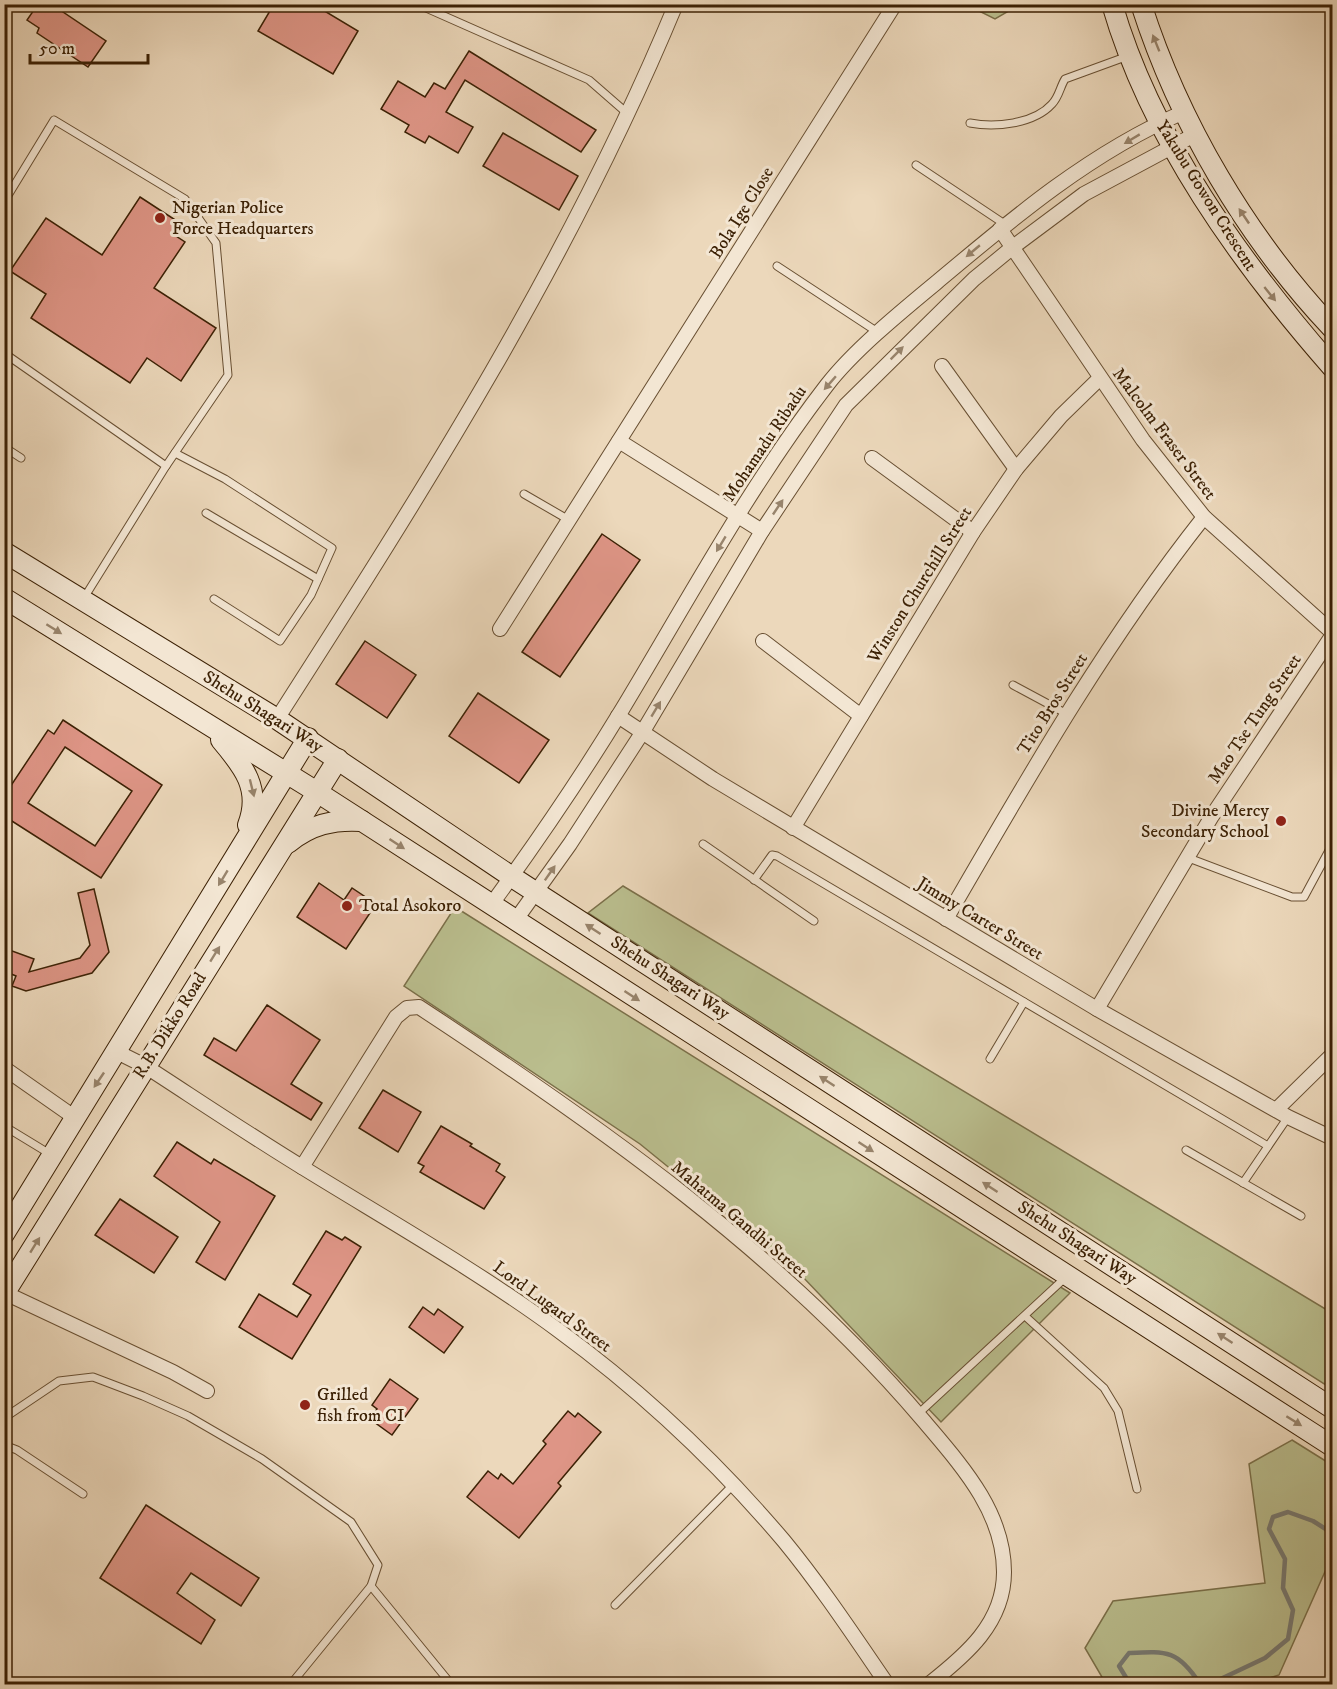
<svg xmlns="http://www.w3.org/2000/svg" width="1337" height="1689" viewBox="0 0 1337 1689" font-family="'IM FELL DW Pica',serif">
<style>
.green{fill:#babe8e;stroke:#7b704a;stroke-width:1.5}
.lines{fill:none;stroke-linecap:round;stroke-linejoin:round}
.stream{stroke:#777a73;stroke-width:4.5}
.building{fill:#de9586;stroke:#3c2105;stroke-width:1.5;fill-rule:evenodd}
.lane-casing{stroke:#684f32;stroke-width:9}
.street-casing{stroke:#684f32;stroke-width:16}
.secondary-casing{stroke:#3c2105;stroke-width:22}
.lane{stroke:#f3e6d3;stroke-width:7}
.street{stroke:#f3e6d3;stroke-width:14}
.secondary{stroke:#f3e6d3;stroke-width:20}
.oneway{fill:#98846c}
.poi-dot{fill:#8f2418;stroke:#f3e6d3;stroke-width:2}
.labels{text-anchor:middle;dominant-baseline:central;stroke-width:6;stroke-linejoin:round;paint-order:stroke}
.street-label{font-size:18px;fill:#3c2105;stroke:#f3e6d3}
.poi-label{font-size:18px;fill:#3c2105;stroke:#f3e6d3;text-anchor:start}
</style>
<rect width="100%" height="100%" fill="#ecd8bb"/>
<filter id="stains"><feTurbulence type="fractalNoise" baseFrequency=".00333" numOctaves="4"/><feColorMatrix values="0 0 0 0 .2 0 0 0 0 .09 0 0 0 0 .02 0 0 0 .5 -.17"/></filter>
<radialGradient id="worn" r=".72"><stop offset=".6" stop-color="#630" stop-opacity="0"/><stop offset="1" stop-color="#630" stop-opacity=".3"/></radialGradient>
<g class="green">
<polygon points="967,5 967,4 1019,5 995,19"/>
<polygon points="623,886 1332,1313 1332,1389 588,913"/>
<polygon points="455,907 1070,1293 941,1422 801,1275 640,1144 404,986"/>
<polygon points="1292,1440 1332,1465 1332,1568 1328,1565 1279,1675 1251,1684 1106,1684 1085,1648 1113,1601 1265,1583 1249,1464"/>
</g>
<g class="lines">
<g class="stream">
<path d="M1130,1684L1119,1666L1129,1653C1167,1651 1178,1650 1200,1684"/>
<polyline points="1210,1684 1265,1658 1288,1639 1293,1610 1283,1588 1285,1559 1269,1529 1273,1517 1288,1512 1313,1521 1332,1533"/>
</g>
</g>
<g class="building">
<polygon points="38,4 51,4 106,41 88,67 37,33 39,28 27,20"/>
<polygon points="274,4 313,4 358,31 333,74 258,31"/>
<polygon points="469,51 596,130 581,152 465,80 446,112 473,127 458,153 429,136 425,143 405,132 409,125 381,109 398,81 425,97 434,83 445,89"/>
<polygon points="503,133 578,176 559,210 483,166"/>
<polygon points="140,197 183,225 176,236 185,242 154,288 216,328 181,381 147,358 130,383 31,318 46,294 10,271 46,218 102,255"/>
<polygon points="602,534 640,560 560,677 522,652"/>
<polygon points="365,641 416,675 387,718 336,684"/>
<polygon points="478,693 549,740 519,783 449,736"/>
<path d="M63,720L162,785L101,878L4,816V796L48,730L54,734ZM65,747L132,791L95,846L28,803Z"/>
<polygon points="319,883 344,900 352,888 376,904 346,949 297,917"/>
<polygon points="94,889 109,952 92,973 26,991 12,986 16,976 4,971 4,948 34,959 29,972 80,958 90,945 78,893"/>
<polygon points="267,1005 320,1040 291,1084 322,1103 311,1120 204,1055 214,1038 236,1051"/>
<polygon points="383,1090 421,1112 398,1152 359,1128"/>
<polygon points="441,1126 472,1144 470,1146 500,1164 496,1171 505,1177 484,1209 420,1172 424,1166 418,1163"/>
<polygon points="177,1142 211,1164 214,1159 275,1196 225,1280 196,1262 220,1222 154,1176"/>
<polygon points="120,1199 178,1237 154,1273 95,1235"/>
<polygon points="326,1231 342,1240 345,1237 361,1247 292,1359 239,1327 259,1294 297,1317 311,1295 293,1284"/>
<polygon points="423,1307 434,1315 438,1309 463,1327 444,1353 409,1327"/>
<polygon points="390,1379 418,1399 392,1435 370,1419 377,1409 372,1405"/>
<polygon points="568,1411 575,1417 578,1413 601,1432 558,1483 561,1486 519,1538 467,1497 488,1471 498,1479 501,1474 513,1484 546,1444 543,1441"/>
<polygon points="146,1505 259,1578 241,1606 191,1573 177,1593 215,1620 201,1644 100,1578"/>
</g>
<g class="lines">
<g class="lane-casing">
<g id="lane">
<polyline points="417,4 589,80 628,114"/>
<path d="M970,123C995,128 1034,124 1052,104C1059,97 1060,87 1065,79L1128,56"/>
<polyline points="916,165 1006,225"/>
<polyline points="4,202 54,120 185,199 216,243 228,375 166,466"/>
<polyline points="777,266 879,333"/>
<polyline points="4,353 166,466 84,598"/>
<polyline points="4,447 21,458"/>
<polyline points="175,453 225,479 332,548 311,595 280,641 214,599"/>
<polyline points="524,494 569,520"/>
<polyline points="206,513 318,579"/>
<polyline points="1013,685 1067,714"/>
<polyline points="703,844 814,921"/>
<polyline points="1186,857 1292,897 1304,897 1332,845"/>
<polyline points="754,880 772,855 777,856 1268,1146"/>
<polyline points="990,1059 1024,1002"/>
<polyline points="4,1126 50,1154"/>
<polyline points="1186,1150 1301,1216"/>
<polyline points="1243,1183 1288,1117"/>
<polyline points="1025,1316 1104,1388 1118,1411 1137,1489"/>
<polyline points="918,1414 1066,1277"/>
<polyline points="4,1418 59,1381 93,1377 143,1396 188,1416 262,1459 351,1522 378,1565 371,1586 291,1684"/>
<polyline points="4,1445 17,1450 83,1494"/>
<polyline points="371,1586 451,1684"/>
<polyline points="615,1605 732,1486"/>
</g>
</g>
<g class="street-casing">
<g id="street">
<polyline points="1000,229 1143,440 1204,517 1332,632"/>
<polyline points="942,366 1016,469"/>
<polyline points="619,441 762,531"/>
<polyline points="872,458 973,532"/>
<polyline points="500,629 895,4"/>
<polyline points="763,641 861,716"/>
<polyline points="618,716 713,779 1097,1009 1288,1117 1332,1138"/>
<path d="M277,719C425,488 571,258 676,4"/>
<polyline points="793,828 973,532 1016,469 1061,416 1100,378"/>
<path d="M491,905C536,843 580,779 620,713C686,604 749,486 827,385C854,350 902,311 937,282C1013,218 1091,152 1184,112"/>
<path d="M946,919C1026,781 1105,642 1204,517"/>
<polyline points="515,921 570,844 642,733 762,531 846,405 974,279 1013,247 1084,194 1196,134"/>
<polyline points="1097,1009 1212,816 1332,636"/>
<path d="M117,1052L145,1066C199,1101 254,1138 310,1172C393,1223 479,1272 558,1330C640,1390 718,1463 784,1541C821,1586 854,1636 887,1684"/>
<polyline points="4,1068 74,1117"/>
<polyline points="1276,1110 1332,1055"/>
<path d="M302,1167L396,1017L407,1008L419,1007C600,1126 782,1254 923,1420C960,1464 1004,1511 1004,1572C1004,1623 966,1655 929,1684"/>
<polyline points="5,1293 173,1372 207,1391"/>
</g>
</g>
<g class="secondary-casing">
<g id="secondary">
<path d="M1112,4C1151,139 1241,263 1332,367"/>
<path d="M1141,4C1179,123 1247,238 1332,328"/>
<polyline points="4,552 277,719 512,877 1332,1408"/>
<polyline points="4,598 317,792 1332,1446"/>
<path d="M221,740C243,766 262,789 248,825"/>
<path d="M288,843C310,825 333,819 362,821"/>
<polyline points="4,1234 308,738"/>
<polyline points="4,1294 338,759"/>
</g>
</g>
<use href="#lane" class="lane"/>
<use href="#street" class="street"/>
<use href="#secondary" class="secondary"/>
</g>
<defs><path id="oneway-solid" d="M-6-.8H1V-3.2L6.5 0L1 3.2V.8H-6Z" transform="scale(1.5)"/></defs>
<g class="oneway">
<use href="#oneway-solid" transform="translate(1156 43) rotate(-112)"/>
<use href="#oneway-solid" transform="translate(1132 139) rotate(149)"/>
<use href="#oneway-solid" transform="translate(1244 216) rotate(-124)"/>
<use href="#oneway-solid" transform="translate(973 251) rotate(140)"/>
<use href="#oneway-solid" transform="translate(1270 294) rotate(51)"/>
<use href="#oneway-solid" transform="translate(897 353) rotate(-45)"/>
<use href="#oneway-solid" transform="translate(830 383) rotate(131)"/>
<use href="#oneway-solid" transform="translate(778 507) rotate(-56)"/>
<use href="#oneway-solid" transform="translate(721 544) rotate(121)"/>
<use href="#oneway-solid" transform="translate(54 629) rotate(32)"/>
<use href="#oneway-solid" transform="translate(656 709) rotate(-59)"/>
<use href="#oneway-solid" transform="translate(252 788) rotate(76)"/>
<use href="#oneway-solid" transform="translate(397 844) rotate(33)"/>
<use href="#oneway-solid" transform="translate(550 873) rotate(-55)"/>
<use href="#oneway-solid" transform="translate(223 878) rotate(121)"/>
<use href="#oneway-solid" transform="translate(593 929) rotate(-147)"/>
<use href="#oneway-solid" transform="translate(215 954) rotate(-58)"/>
<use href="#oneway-solid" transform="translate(632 996) rotate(33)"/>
<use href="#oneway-solid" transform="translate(99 1080) rotate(124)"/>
<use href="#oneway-solid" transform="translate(827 1081) rotate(-147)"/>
<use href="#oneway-solid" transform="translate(866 1147) rotate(33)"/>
<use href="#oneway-solid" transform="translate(990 1187) rotate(-147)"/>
<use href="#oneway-solid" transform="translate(35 1245) rotate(-58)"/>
<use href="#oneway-solid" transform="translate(1225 1338) rotate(-147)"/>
<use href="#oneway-solid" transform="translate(1294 1421) rotate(32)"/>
</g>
<g class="poi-dot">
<circle cx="160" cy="218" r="6"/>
<circle cx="1281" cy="821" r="6"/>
<circle cx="347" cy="906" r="6"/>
<circle cx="305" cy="1405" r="6"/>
</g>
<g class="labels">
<g class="street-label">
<text transform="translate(1206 196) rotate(58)">Yakubu Gowon Crescent</text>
<text transform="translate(742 213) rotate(-58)">Bola Ige Close</text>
<text transform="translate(1164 434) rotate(53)">Malcolm Fraser Street</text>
<text transform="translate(765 444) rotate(-56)">Mohamadu Ribadu</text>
<text transform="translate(920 585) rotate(-58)">Winston Churchill Street</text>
<text transform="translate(1053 704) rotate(-58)">Tito Bros Street</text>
<text transform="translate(263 712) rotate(32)">Shehu Shagari Way</text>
<text transform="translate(1255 719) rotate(-56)">Mao Tse Tung Street</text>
<text transform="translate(980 919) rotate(31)">Jimmy Carter Street</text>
<text transform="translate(670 978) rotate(33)">Shehu Shagari Way</text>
<text transform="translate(170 1026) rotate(-58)">R.B. Dikko Road</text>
<text transform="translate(739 1220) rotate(40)">Mahatma Gandhi Street</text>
<text transform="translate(1077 1243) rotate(33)">Shehu Shagari Way</text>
<text transform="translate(552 1307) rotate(36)">Lord Lugard Street</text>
</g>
<g class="poi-label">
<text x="172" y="208">Nigerian Police<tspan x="172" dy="21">Force Headquarters</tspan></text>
<text x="1269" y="811" text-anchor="end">Divine Mercy<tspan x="1269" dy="21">Secondary School</tspan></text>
<text x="359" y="906">Total Asokoro</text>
<text x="317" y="1395">Grilled<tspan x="317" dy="21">fish from CI</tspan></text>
</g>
</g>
<rect width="1337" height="1689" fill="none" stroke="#ecd8bb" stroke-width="24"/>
<rect x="6" y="6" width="1325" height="1677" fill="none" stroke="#3c2105" stroke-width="3"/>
<rect x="12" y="12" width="1313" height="1665" fill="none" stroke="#3c2105" stroke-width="1.5"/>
<path d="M30 54v9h118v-9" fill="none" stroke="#3c2105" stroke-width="3"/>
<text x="39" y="54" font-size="18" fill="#3c2105" stroke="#f3e6d3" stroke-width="4.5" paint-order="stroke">50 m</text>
<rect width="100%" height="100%" filter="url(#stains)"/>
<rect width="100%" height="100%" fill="url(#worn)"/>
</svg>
